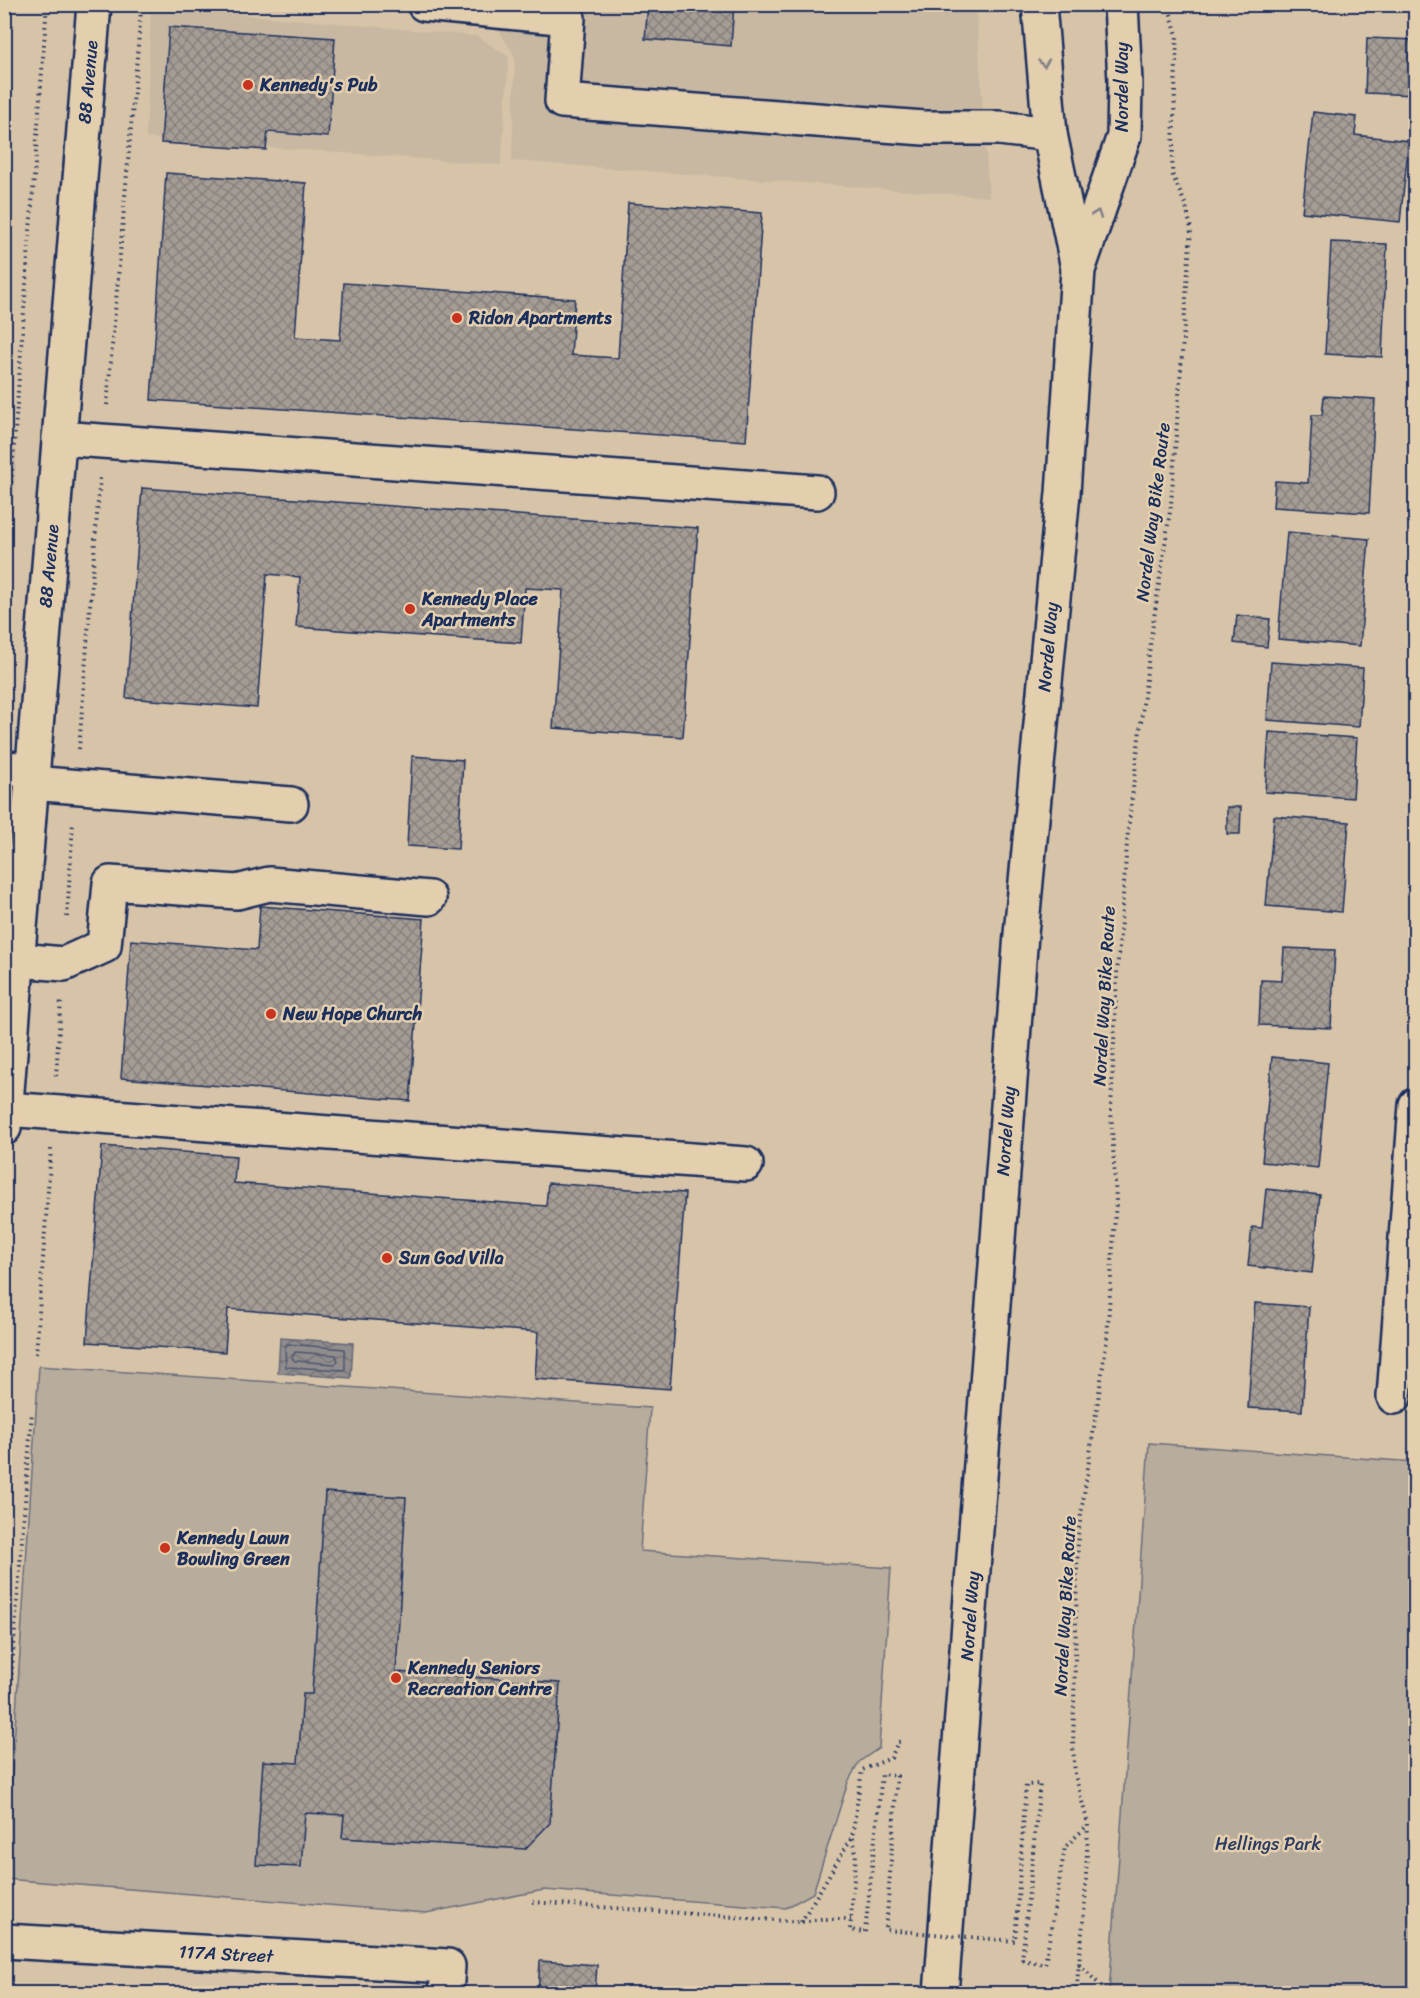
<svg xmlns="http://www.w3.org/2000/svg" width="1420" height="1998" viewBox="0 0 1420 1998" font-family="Sriracha,sans-serif">
<style>
.built{fill:#c8b8a2}
.park{fill:#b8ac9c;stroke:#6a6e7d;stroke-width:1.5}
.water{fill:url(#water-waves);stroke:#62677a;stroke-width:1.5}
.lines{fill:none;stroke-linecap:round;stroke-linejoin:round}
.shore{stroke:#4b5571;stroke-width:1.5}
.building{fill:url(#building-cross-hatch);stroke:#1b2f5e;stroke-width:1.5}
.minor-casing{stroke:#1b2f5e;stroke-width:38}
.major-casing{stroke:#1b2f5e;stroke-width:38}
.path{stroke:#1b2f5e;stroke-width:4;stroke-dasharray:1.5 4.5;stroke-linecap:butt}
.minor{stroke:#e3cead;stroke-width:33}
.major{stroke:#e3cead;stroke-width:33}
.path-bridge{stroke:#1b2f5e;stroke-width:4;stroke-dasharray:1.5 4.5;stroke-linecap:butt}
.oneway{stroke:#7f7e86}
.poi-dot{fill:#c8321e;stroke:#e3cead;stroke-width:2}
.labels{text-anchor:middle;dominant-baseline:central;stroke-width:5;stroke-linejoin:round;paint-order:stroke}
.street-label{font-size:18px;fill:#1b2f5e;stroke:#e3cead}
.poi-label{font-size:18px;font-weight:bold;fill:#1b2f5e;stroke:#e3cead;text-anchor:start}
.park-label{font-size:18px;fill:#2b3c64;stroke:#e3cead}
</style>
<defs>
<pattern id="water-waves" width="16" height="10" patternUnits="userSpaceOnUse" patternTransform="scale(1.5)"><rect width="16" height="10" fill="#928d8d"/><path d="M0 5q4-4 8 0t8 0" fill="none" stroke="#767476"/></pattern>
<pattern id="building-cross-hatch" width="8" height="8" patternUnits="userSpaceOnUse" patternTransform="scale(1.5)"><rect width="8" height="8" fill="#a59c94"/><path d="M0 0l8 8M0 8l8-8" fill="none" stroke="#86807c"/></pattern>
</defs>
<rect width="100%" height="100%" fill="#d7c4a8"/>
<filter id="ink" filterUnits="userSpaceOnUse"><feTurbulence type="fractalNoise" baseFrequency=".0167" numOctaves="2"/><feDisplacementMap in="SourceGraphic" scale="12" xChannelSelector="R" yChannelSelector="G"/><feConvolveMatrix kernelMatrix="1 2 1 2 8 2 1 2 1" color-interpolation-filters="sRGB"/></filter>
<g filter="url(#ink)">
<g class="built">
<polygon points="484,5 976,5 989,197 512,161 515,57"/>
<polygon points="151,6 477,36 509,57 501,165 146,138"/>
<polygon points="5,449 17,450 5,624 4,449"/>
</g>
<g class="park">
<polygon points="39,1366 650,1408 640,1551 891,1568 879,1748 859,1762 848,1782 813,1893 786,1908 544,1890 426,1913 5,1879"/>
<polygon points="1149,1443 1415,1462 1415,1993 1109,1993"/>
</g>
<polygon class="water" points="280,1338 353,1343 351,1378 278,1373"/>
<g class="lines">
<g class="shore">
<polygon points="288,1344 345,1349 345,1370 286,1367 285,1347"/>
<polygon points="295,1352 336,1355 338,1361 335,1364 295,1361 292,1358"/>
</g>
</g>
<g class="building">
<polygon points="648,4 734,4 731,46 645,39"/>
<polygon points="169,27 335,38 328,137 268,132 266,150 161,143"/>
<polygon points="1367,38 1416,40 1416,95 1365,93"/>
<polygon points="1313,112 1357,117 1355,135 1409,141 1400,222 1302,212"/>
<polygon points="166,173 306,183 295,337 340,340 344,283 575,299 571,355 618,358 628,203 762,213 746,441 151,400"/>
<polygon points="1331,242 1387,244 1382,357 1325,354"/>
<polygon points="1324,396 1375,399 1369,513 1273,507 1275,481 1308,483 1312,415 1322,415"/>
<polygon points="142,488 698,528 683,737 553,728 563,590 525,588 521,643 296,627 300,577 267,574 257,708 126,698"/>
<polygon points="1287,532 1369,539 1360,646 1278,639"/>
<polygon points="1237,615 1270,619 1267,647 1234,643"/>
<polygon points="1271,662 1363,668 1359,727 1267,720"/>
<polygon points="1269,732 1357,738 1353,798 1265,792"/>
<polygon points="412,756 463,760 458,849 407,846"/>
<polygon points="1227,807 1241,807 1240,834 1227,834"/>
<polygon points="1274,816 1349,822 1342,912 1266,906"/>
<polygon points="260,906 424,919 410,1101 121,1078 131,940 257,950"/>
<polygon points="1284,948 1335,950 1331,1028 1259,1025 1261,980 1282,981"/>
<polygon points="1272,1057 1328,1063 1318,1168 1262,1162"/>
<polygon points="102,1146 236,1156 234,1183 546,1206 548,1183 685,1193 670,1389 535,1379 538,1332 228,1309 225,1352 87,1342"/>
<polygon points="1266,1189 1320,1195 1312,1273 1248,1266 1252,1227 1262,1228"/>
<polygon points="1255,1303 1309,1307 1302,1411 1248,1408"/>
<polygon points="325,1492 406,1497 396,1672 560,1683 550,1823 525,1849 342,1838 344,1815 305,1813 301,1867 256,1865 263,1761 298,1763 303,1694 312,1694"/>
<polygon points="540,1961 597,1965 595,1994 538,1994"/>
</g>
<g class="lines">
<g class="minor-casing">
<g id="minor">
<polyline points="424,4 568,18 562,101 924,128 999,128 1050,134"/>
<polyline points="59,438 817,492"/>
<polyline points="4,768 33,770"/>
<polyline points="31,783 291,804"/>
<polyline points="18,960 64,964 104,946 110,883 237,892 269,884 429,898"/>
<polyline points="6,1109 746,1164"/>
<polyline points="4,1128 94,4"/>
<polyline points="1394,1397 1416,1105"/>
<polyline points="4,1941 448,1966 446,1994"/>
</g>
</g>
<g class="major-casing">
<g id="major">
<polyline points="1039,4 1050,134 1078,268"/>
<polyline points="941,1994 1021,934 1063,493 1078,270 1124,136 1125,82 1121,4"/>
</g>
</g>
<g class="path">
<polyline points="107,405 141,11"/>
<polyline points="4,578 47,4"/>
<polyline points="79,749 100,476"/>
<polyline points="67,917 73,823"/>
<polyline points="56,1076 61,1000"/>
<polyline points="36,1354 51,1149"/>
<polyline points="4,1770 32,1412"/>
<polyline points="853,1838 856,1853 850,1930 865,1932"/>
<polyline points="533,1902 801,1922 821,1919 851,1919"/>
<polyline points="801,1922 852,1837 862,1770 891,1758 898,1742 904,1741"/>
<polyline points="1022,1960 1045,1964 1065,1847 1088,1825"/>
<polyline points="1079,1964 1109,1994"/>
<polyline points="1076,1994 1085,1902 1088,1824 1075,1775 1073,1746 1078,1535 1107,1339 1116,1201 1111,1110 1117,974 1128,831 1151,637 1171,505 1191,229 1186,206 1172,174 1177,35 1168,4"/>
</g>
<use href="#minor" class="minor"/>
<use href="#major" class="major"/>
<polyline class="path-bridge" points="865,1932 882,1774 897,1776 886,1930 1015,1941 1026,1785 1040,1784 1022,1960"/>
</g>
<defs><path id="oneway-chevron" d="M-2-3.5L2.5 0L-2 3.5" fill="none" stroke-width="1.6" stroke-linecap="round" stroke-linejoin="round" transform="scale(1.5)"/></defs>
<g class="oneway">
<use href="#oneway-chevron" transform="translate(1044 63) rotate(85)"/>
<use href="#oneway-chevron" transform="translate(1097 214) rotate(-71)"/>
</g>
</g>
<g class="poi-dot">
<circle cx="248" cy="85" r="6"/>
<circle cx="457" cy="318" r="6"/>
<circle cx="410" cy="609" r="6"/>
<circle cx="271" cy="1014" r="6"/>
<circle cx="387" cy="1258" r="6"/>
<circle cx="165" cy="1548" r="6"/>
<circle cx="396" cy="1678" r="6"/>
</g>
<g class="labels">
<g class="street-label">
<text transform="translate(88 82) rotate(-85)">88 Avenue</text>
<text transform="translate(1122 87) rotate(-90)">Nordel Way</text>
<text transform="translate(1153 512) rotate(-83)">Nordel Way Bike Route</text>
<text transform="translate(49 566) rotate(-85)">88 Avenue</text>
<text transform="translate(1048 647) rotate(-85)">Nordel Way</text>
<text transform="translate(1104 996) rotate(-87)">Nordel Way Bike Route</text>
<text transform="translate(1006 1131) rotate(-86)">Nordel Way</text>
<text transform="translate(1065 1606) rotate(-87)">Nordel Way Bike Route</text>
<text transform="translate(970 1616) rotate(-86)">Nordel Way</text>
<text transform="translate(226 1954) rotate(3)">117A Street</text>
</g>
<g class="poi-label">
<text x="260" y="85">Kennedy's Pub</text>
<text x="469" y="318">Ridon Apartments</text>
<text x="422" y="599">Kennedy Place<tspan x="422" dy="21">Apartments</tspan></text>
<text x="283" y="1014">New Hope Church</text>
<text x="399" y="1258">Sun God Villa</text>
<text x="177" y="1538">Kennedy Lawn<tspan x="177" dy="21">Bowling Green</tspan></text>
<text x="408" y="1668">Kennedy Seniors<tspan x="408" dy="21">Recreation Centre</tspan></text>
</g>
<g class="park-label">
<text x="1268" y="1844">Hellings Park</text>
</g>
</g>
<rect width="1420" height="1998" fill="none" stroke="#e3cead" stroke-width="24"/>
<rect x="12" y="12" width="1396" height="1974" fill="none" stroke="#1b2f5e" stroke-width="2" filter="url(#ink)"/>
</svg>
